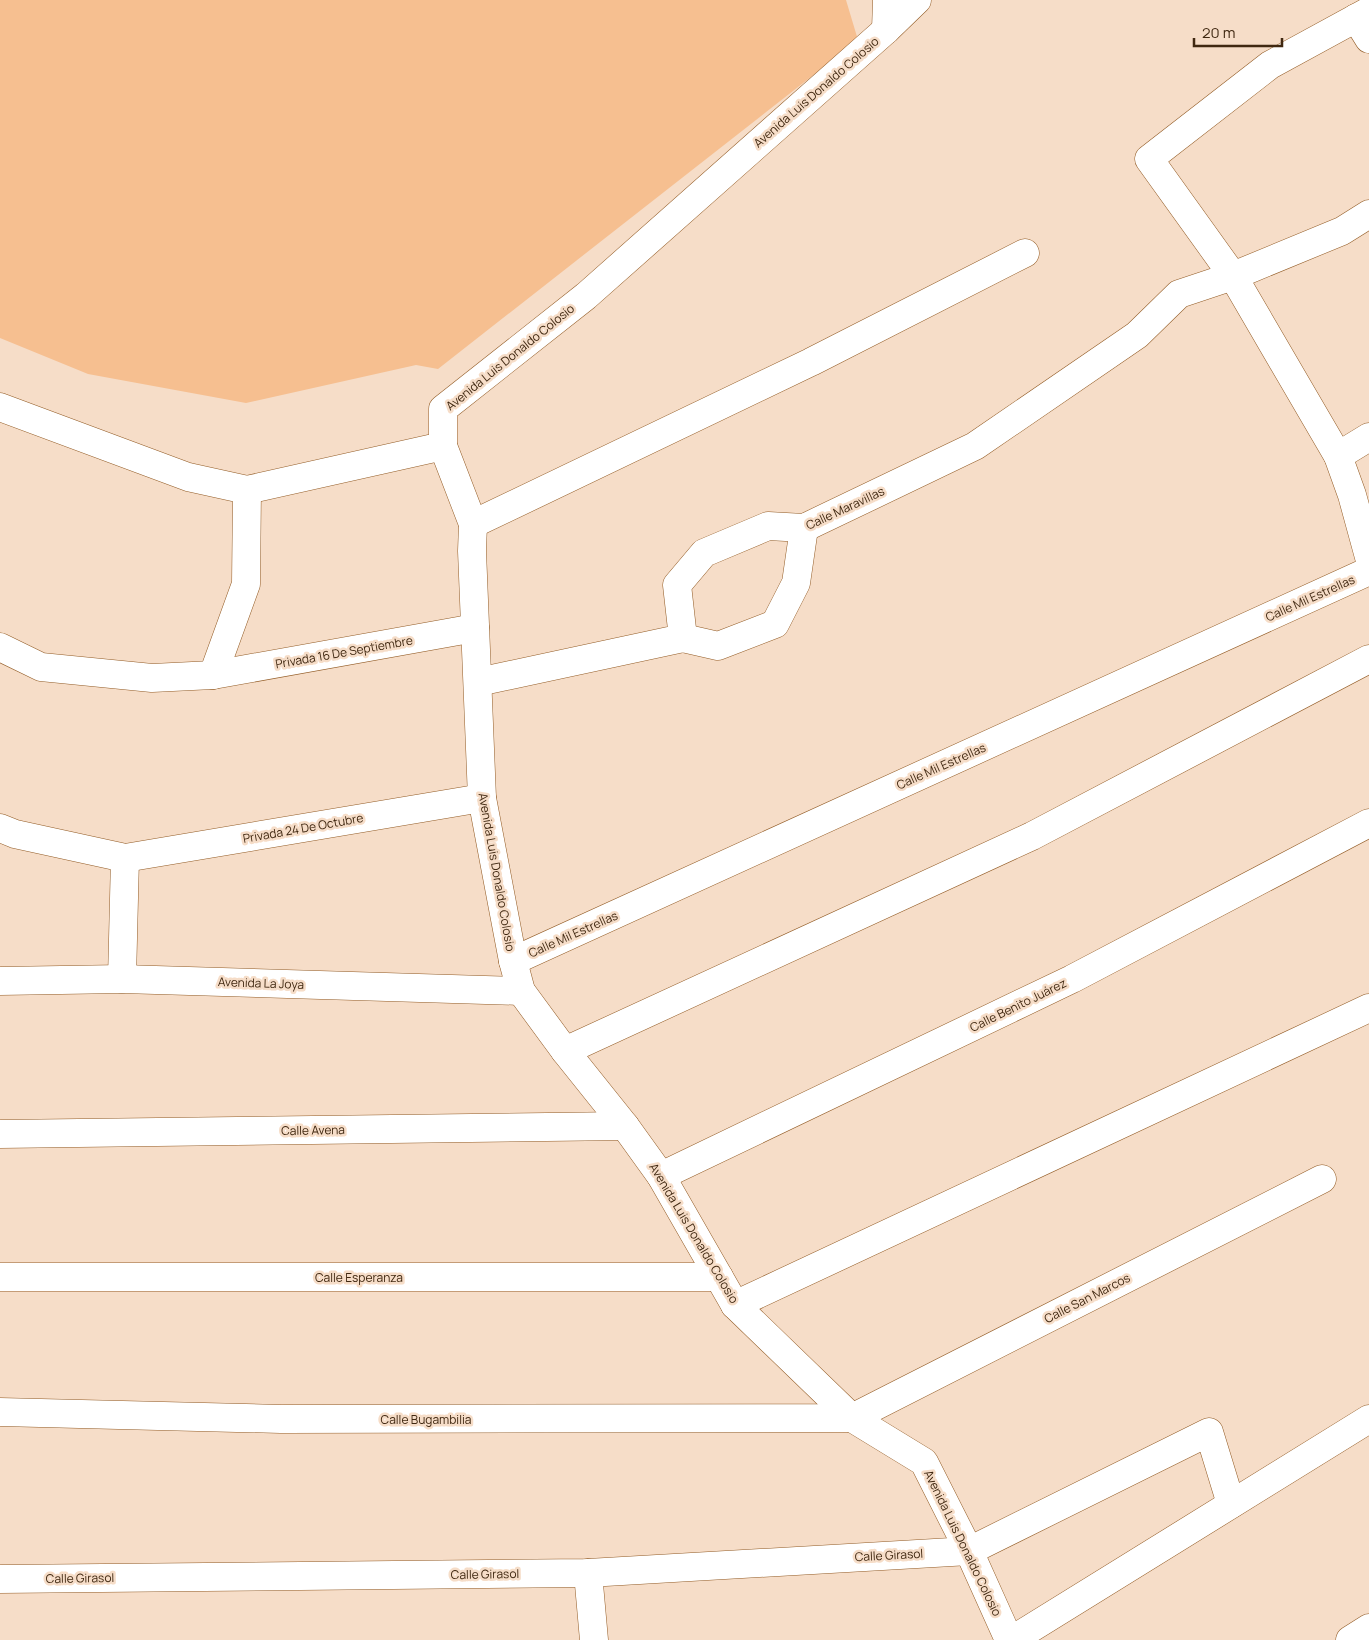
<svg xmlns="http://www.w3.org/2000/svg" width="1369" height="1640" viewBox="0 0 1369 1640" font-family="Manrope,sans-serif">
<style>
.green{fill:#f6bf90}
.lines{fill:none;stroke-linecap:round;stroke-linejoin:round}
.minor-casing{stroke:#935c26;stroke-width:29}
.secondary-casing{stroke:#935c26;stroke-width:29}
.minor{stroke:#fff;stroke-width:28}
.secondary{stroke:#fff;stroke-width:28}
.labels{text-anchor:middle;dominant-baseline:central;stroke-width:5;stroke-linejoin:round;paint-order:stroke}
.street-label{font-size:12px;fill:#402811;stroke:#f6ddc8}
</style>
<rect width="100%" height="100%" fill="#f6ddc8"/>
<polygon class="green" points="0,0 846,0 858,40 438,369 416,365 246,403 88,374 0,338"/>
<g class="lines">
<g class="minor-casing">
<g id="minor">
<polyline points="1369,11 1270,65 1149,159 1233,276 1338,456 1352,495 1369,557"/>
<polyline points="1356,18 1369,39"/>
<polyline points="886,30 887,0"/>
<polyline points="0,407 188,477 247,490 443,446"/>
<polyline points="1338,456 1369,437"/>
<polyline points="473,524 811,362 1025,253"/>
<polyline points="683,638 718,646 775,624 796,583 804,528"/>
<polyline points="0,647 41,667 152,678 213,675 475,628"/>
<polyline points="213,675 246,584 247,490"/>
<polyline points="478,682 683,638 677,585 704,553 768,526 804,528 975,446 1137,335 1179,294 1233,276 1342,231 1369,214"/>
<polyline points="0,828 15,834 125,858 482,798"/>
<polyline points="513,961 1369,571"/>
<polyline points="122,979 125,858"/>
<polyline points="565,1051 1032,836 1369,659"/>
<polyline points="0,1134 625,1126"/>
<polyline points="661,1176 1072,979 1369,823"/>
<polyline points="0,1277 719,1277"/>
<polyline points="735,1305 1369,1008"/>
<polyline points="0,1412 281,1419 852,1418 1322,1179"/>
<polyline points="588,1573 594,1640"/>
<polyline points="0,1579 588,1573 969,1551 1209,1432 1231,1504"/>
<polyline points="1012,1640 1369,1419"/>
<polyline points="1350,1640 1369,1628"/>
</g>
</g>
<g class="secondary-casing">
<g id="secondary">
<polyline points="917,0 886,30 586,296 443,409 443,446 473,524 472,551 482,798 513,961 521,991 565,1051 625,1126 661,1176 735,1305 852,1418 924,1462 969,1551 1009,1640"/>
<polyline points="0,981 122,979 521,991"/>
</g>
</g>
<use href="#minor" class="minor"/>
<use href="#secondary" class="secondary"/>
</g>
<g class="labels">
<g class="street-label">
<text transform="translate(816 92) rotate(-41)">Avenida Luis Donaldo Colosio</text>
<text transform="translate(510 357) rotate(-39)">Avenida Luis Donaldo Colosio</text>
<text transform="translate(845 508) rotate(-25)">Calle Maravillas</text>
<text transform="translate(1310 598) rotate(-24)">Calle Mil Estrellas</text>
<text transform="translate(344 652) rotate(-10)">Privada 16 De Septiembre</text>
<text transform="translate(941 766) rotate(-24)">Calle Mil Estrellas</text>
<text transform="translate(303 828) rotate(-10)">Privada 24 De Octubre</text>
<text transform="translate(497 872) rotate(80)">Avenida Luis Donaldo Colosio</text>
<text transform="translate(573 934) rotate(-24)">Calle Mil Estrellas</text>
<text transform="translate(261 983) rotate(2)">Avenida La Joya</text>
<text transform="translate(1018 1005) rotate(-26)">Calle Benito Juárez</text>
<text transform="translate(313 1130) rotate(-1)">Calle Avena</text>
<text transform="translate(694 1233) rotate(59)">Avenida Luis Donaldo Colosio</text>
<text x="359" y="1277">Calle Esperanza</text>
<text transform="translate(1087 1298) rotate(-27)">Calle San Marcos</text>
<text x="426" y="1419">Calle Bugambilia</text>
<text transform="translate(963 1543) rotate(64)">Avenida Luis Donaldo Colosio</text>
<text transform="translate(889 1555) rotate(-3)">Calle Girasol</text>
<text transform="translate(485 1574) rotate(-1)">Calle Girasol</text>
<text transform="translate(80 1578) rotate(-1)">Calle Girasol</text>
</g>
</g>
<path d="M1194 38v8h88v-8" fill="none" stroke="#402811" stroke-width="2.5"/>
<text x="1202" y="38" font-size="15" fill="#402811" stroke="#f6ddc8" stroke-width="4" paint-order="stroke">20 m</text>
</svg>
